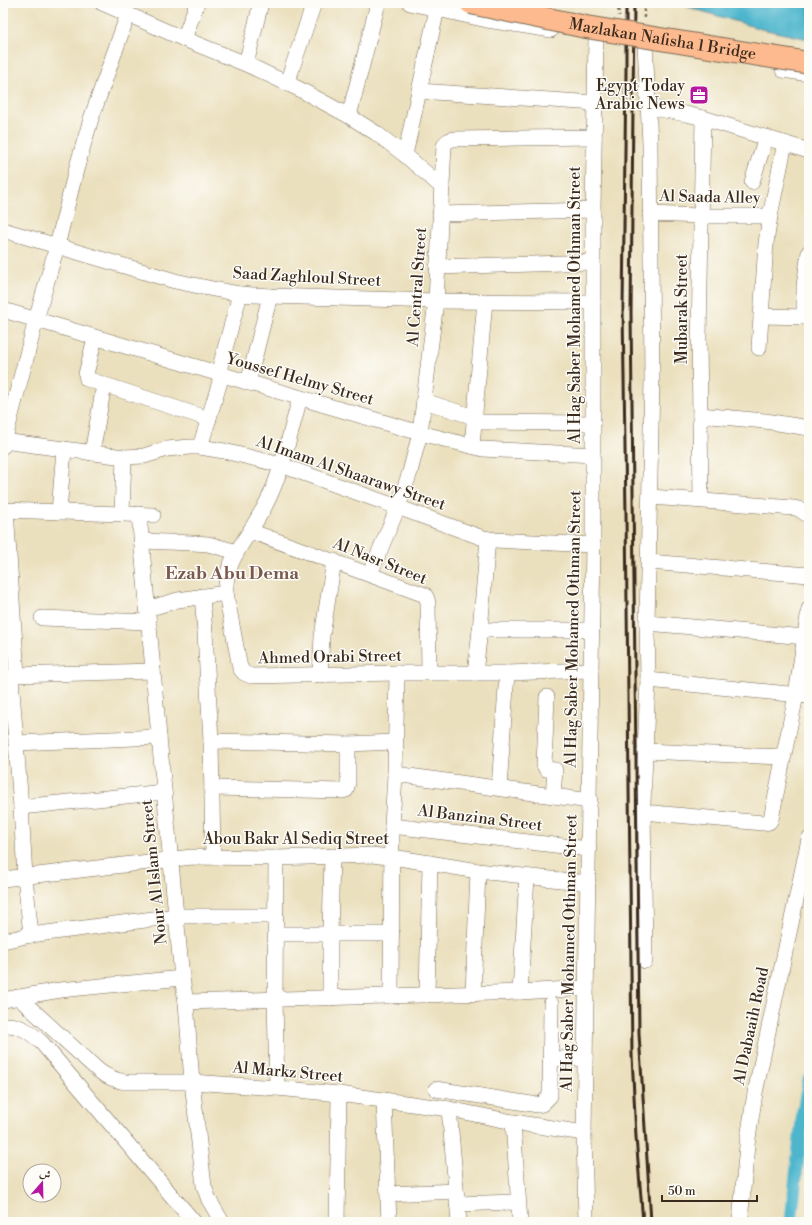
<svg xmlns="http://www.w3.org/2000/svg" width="812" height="1225" viewBox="0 0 812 1225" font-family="'Libre Bodoni',Amiri,serif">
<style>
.water{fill:#4eb6cd;stroke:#447076}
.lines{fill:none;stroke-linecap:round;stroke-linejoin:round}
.canal{stroke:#4eb6cd;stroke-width:13}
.minor-casing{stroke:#796a56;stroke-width:16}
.path{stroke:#796a56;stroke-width:2.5;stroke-dasharray:3 3;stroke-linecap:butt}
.minor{stroke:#fff;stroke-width:15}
.rail{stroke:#3b2a1e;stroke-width:3}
.highway-bridge-casing{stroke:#796a56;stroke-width:24;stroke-linecap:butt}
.highway-bridge{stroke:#fcba8e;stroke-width:22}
.labels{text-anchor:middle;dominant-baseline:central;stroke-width:3;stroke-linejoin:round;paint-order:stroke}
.street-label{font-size:16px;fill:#3b2a1e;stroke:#fdfcf7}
.poi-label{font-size:16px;fill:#3b2a1e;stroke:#fdfcf7;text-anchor:end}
.quarter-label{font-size:18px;font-weight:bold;fill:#7a5950;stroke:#fdfcf7}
</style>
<rect width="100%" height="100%" fill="#fdfcf7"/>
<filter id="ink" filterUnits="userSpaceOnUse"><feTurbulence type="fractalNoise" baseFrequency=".025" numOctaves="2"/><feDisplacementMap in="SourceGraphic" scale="8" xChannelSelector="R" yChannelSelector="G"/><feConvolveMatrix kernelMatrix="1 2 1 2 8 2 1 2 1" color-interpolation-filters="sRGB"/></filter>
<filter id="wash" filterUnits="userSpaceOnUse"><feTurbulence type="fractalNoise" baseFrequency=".012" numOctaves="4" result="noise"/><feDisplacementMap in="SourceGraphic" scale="16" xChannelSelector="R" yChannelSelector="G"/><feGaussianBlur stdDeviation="0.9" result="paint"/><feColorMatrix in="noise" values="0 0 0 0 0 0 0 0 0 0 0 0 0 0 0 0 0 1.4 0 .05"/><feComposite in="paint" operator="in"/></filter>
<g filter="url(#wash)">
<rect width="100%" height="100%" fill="#ebe0be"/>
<polygon class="water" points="675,3 809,3 809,39 761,29"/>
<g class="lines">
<polyline class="canal" points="791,1222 803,1111 809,1080"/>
</g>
</g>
<g filter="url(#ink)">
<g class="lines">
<g class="minor-casing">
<g id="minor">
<polyline points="102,3 184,39 246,64 299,89 349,116 376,133 405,155 442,187"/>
<polyline points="410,3 487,20 551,30"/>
<polyline points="184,39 197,3"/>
<polyline points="246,64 261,3"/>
<polyline points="783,70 809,74"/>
<polyline points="287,83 314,3"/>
<polyline points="419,91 595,103"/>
<polyline points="648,107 686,114 703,118 809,151"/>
<polyline points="349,116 378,3"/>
<polyline points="405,155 437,9"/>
<polyline points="752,182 766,137"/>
<polyline points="440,214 593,210"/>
<polyline points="650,214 701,216 770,216"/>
<polyline points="3,230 175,281 208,288 240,294 270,296 436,301 593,302"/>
<polyline points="437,267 593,262"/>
<polyline points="3,310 420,433 483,449 593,455"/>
<polyline points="761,316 809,317"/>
<polyline points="804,317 804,286 809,252"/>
<polyline points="95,338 86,374 87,379 209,419"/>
<polyline points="759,348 766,243 770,216 785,143"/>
<polyline points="218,374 240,294"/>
<polyline points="248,383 270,296"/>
<path d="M300,398C292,426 285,459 274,486C270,496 265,507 259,516C245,542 224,562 226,593L240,668L244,673L251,676L397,673H507L591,670"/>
<polyline points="424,401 474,417"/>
<polyline points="700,415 765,421 809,428"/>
<polyline points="474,422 593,423"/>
<polyline points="3,441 124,457 144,456 167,449 190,447 200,447 224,451 281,465 483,538 495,540 593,545"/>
<polyline points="3,446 36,320 57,246 76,170 91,119 128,14"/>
<polyline points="472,446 485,301"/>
<polyline points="200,447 222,375"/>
<polyline points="92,453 104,385"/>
<polyline points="651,497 794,508 799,509 809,516"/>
<polyline points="701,500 699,338 703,118"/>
<polyline points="3,510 153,515"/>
<polyline points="6,510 17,675"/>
<polyline points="59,512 64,449"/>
<polyline points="122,514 124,457"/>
<polyline points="139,514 159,737 182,978 186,1002 192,1082 204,1186 209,1200 222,1222"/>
<polyline points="250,531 425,595 427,599 428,603 429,673"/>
<polyline points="142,541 193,543 208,544 237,552"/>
<polyline points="649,562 809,575"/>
<path d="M370,574L398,507L410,472L420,433L436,301L444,146C446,141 449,140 454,139L594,137"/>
<polyline points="202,596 205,632 211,741 213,857"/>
<polyline points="147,609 178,600 226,593"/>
<polyline points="42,618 149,622"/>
<polyline points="647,623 805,637"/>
<polyline points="480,630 592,630"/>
<polyline points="475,673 480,630 488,539"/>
<polyline points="320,675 322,636 334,561"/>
<polyline points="648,680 809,696"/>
<polyline points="547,697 544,765 546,769 555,770 553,796"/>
<polyline points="211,741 348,744 395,742"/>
<polyline points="16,743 159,737"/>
<polyline points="645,751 783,757"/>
<polyline points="395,774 590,801"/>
<polyline points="212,788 343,791 346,790 348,783 348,744"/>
<polyline points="499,788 507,673"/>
<polyline points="21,807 164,792"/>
<polyline points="643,812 763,823 769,822 771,819 796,695 809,609"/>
<polyline points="392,826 589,849"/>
<polyline points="276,858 275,999 277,1088"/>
<polyline points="3,879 192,857 276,858 372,855 405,859 478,871 588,883"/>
<polyline points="276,934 392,934"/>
<polyline points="31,935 25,877 21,807 11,678 14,675 153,671"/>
<polyline points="3,941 31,935 176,916 276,916"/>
<polyline points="645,961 643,804 648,680 647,623 652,379 650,143 645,44"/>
<polyline points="520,992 527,877"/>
<polyline points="473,994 478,871"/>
<polyline points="427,995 430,863"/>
<polyline points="391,996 392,826 395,774 397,673"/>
<path d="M18,997L99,1071C107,1077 114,1080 125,1082H192L277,1088L339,1094L449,1109L513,1122L584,1133"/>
<polyline points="330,998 330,934 332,856"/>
<polyline points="3,1000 60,990 182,978"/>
<polyline points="186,1002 520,992 586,988"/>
<path d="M3,1025C20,1024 30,1032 42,1043L194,1222"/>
<polyline points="550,1059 585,1058"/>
<polyline points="436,1089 538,1105 542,1104 550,1096 551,1004"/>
<polyline points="384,1100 389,1222"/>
<polyline points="449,1109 459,1222"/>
<polyline points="513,1122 520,1222"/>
<polyline points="388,1194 456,1191"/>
<polyline points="457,1204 518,1202"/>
<polyline points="337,1222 339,1094"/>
<polyline points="586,1222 584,1133 591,670 593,545 593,210 596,37"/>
<polyline points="740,1222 747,1145 755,1093 809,839"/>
</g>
</g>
<g class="path">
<polyline points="618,3 619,16"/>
<polyline points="644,3 644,20"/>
</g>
<use href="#minor" class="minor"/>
<g class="rail">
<polyline points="626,3 626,70 623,308 626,515 632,1055 636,1137 643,1222"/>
<polyline points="634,3 631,313 639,1034 651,1222"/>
</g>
<g class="highway-bridge-casing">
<g id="highway-bridge">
<path id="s1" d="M471,3L586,27L809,63"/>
</g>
</g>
<use href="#highway-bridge" class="highway-bridge"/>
</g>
</g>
<defs>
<g id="office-square" transform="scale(1)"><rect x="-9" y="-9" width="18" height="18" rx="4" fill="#b5179e" stroke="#fdfcf7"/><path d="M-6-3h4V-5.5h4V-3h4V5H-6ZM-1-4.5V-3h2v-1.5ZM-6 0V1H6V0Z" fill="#fff"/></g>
</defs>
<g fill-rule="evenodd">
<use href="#office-square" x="699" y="95"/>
</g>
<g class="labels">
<g class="street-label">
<text stroke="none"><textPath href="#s1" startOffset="195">Mazlakan Nafisha 1 Bridge</textPath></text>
<text transform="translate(710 197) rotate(1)">Al Saada Alley</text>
<text transform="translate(307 277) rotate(3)">Saad Zaghloul Street</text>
<text transform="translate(417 287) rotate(-86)">Al Central Street</text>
<text transform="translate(575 305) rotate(-90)">Al Hag Saber Mohamed Othman Street</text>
<text transform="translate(682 309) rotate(-90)">Mubarak Street</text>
<text transform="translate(300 379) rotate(16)">Youssef Helmy Street</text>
<text transform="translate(351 473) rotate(19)">Al Imam Al Shaarawy Street</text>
<text transform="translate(380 561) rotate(22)">Al Nasr Street</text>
<text transform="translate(573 629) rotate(-89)">Al Hag Saber Mohamed Othman Street</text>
<text transform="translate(330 657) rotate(-1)">Ahmed Orabi Street</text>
<text transform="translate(480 818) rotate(7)">Al Banzina Street</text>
<text x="296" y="839">Abou Bakr Al Sediq Street</text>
<text transform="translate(154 872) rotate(-96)">Nour Al Islam Street</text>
<text transform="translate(569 953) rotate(-89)">Al Hag Saber Mohamed Othman Street</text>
<text transform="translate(751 1026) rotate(-78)">Al Dabaaih Road</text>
<text transform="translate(288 1072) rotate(5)">Al Markz Street</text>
</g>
<g class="poi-label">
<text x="685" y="86">Egypt Today<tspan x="685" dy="18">Arabic News</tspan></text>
</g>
<g class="quarter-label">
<text x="232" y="573">Ezab Abu Dema</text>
</g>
</g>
<rect width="812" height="1225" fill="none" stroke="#fdfcf7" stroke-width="16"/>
<g transform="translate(42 1183) rotate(20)"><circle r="19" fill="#fdfcf7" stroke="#afa8a0"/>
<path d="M0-3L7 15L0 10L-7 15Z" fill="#b5179e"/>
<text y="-6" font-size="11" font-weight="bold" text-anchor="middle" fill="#3b2a1e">ش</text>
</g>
<path d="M662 1195v6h95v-6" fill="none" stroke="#3b2a1e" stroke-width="2"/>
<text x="668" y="1195" font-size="12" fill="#3b2a1e" stroke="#fdfcf7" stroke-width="3" paint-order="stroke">50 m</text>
</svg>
